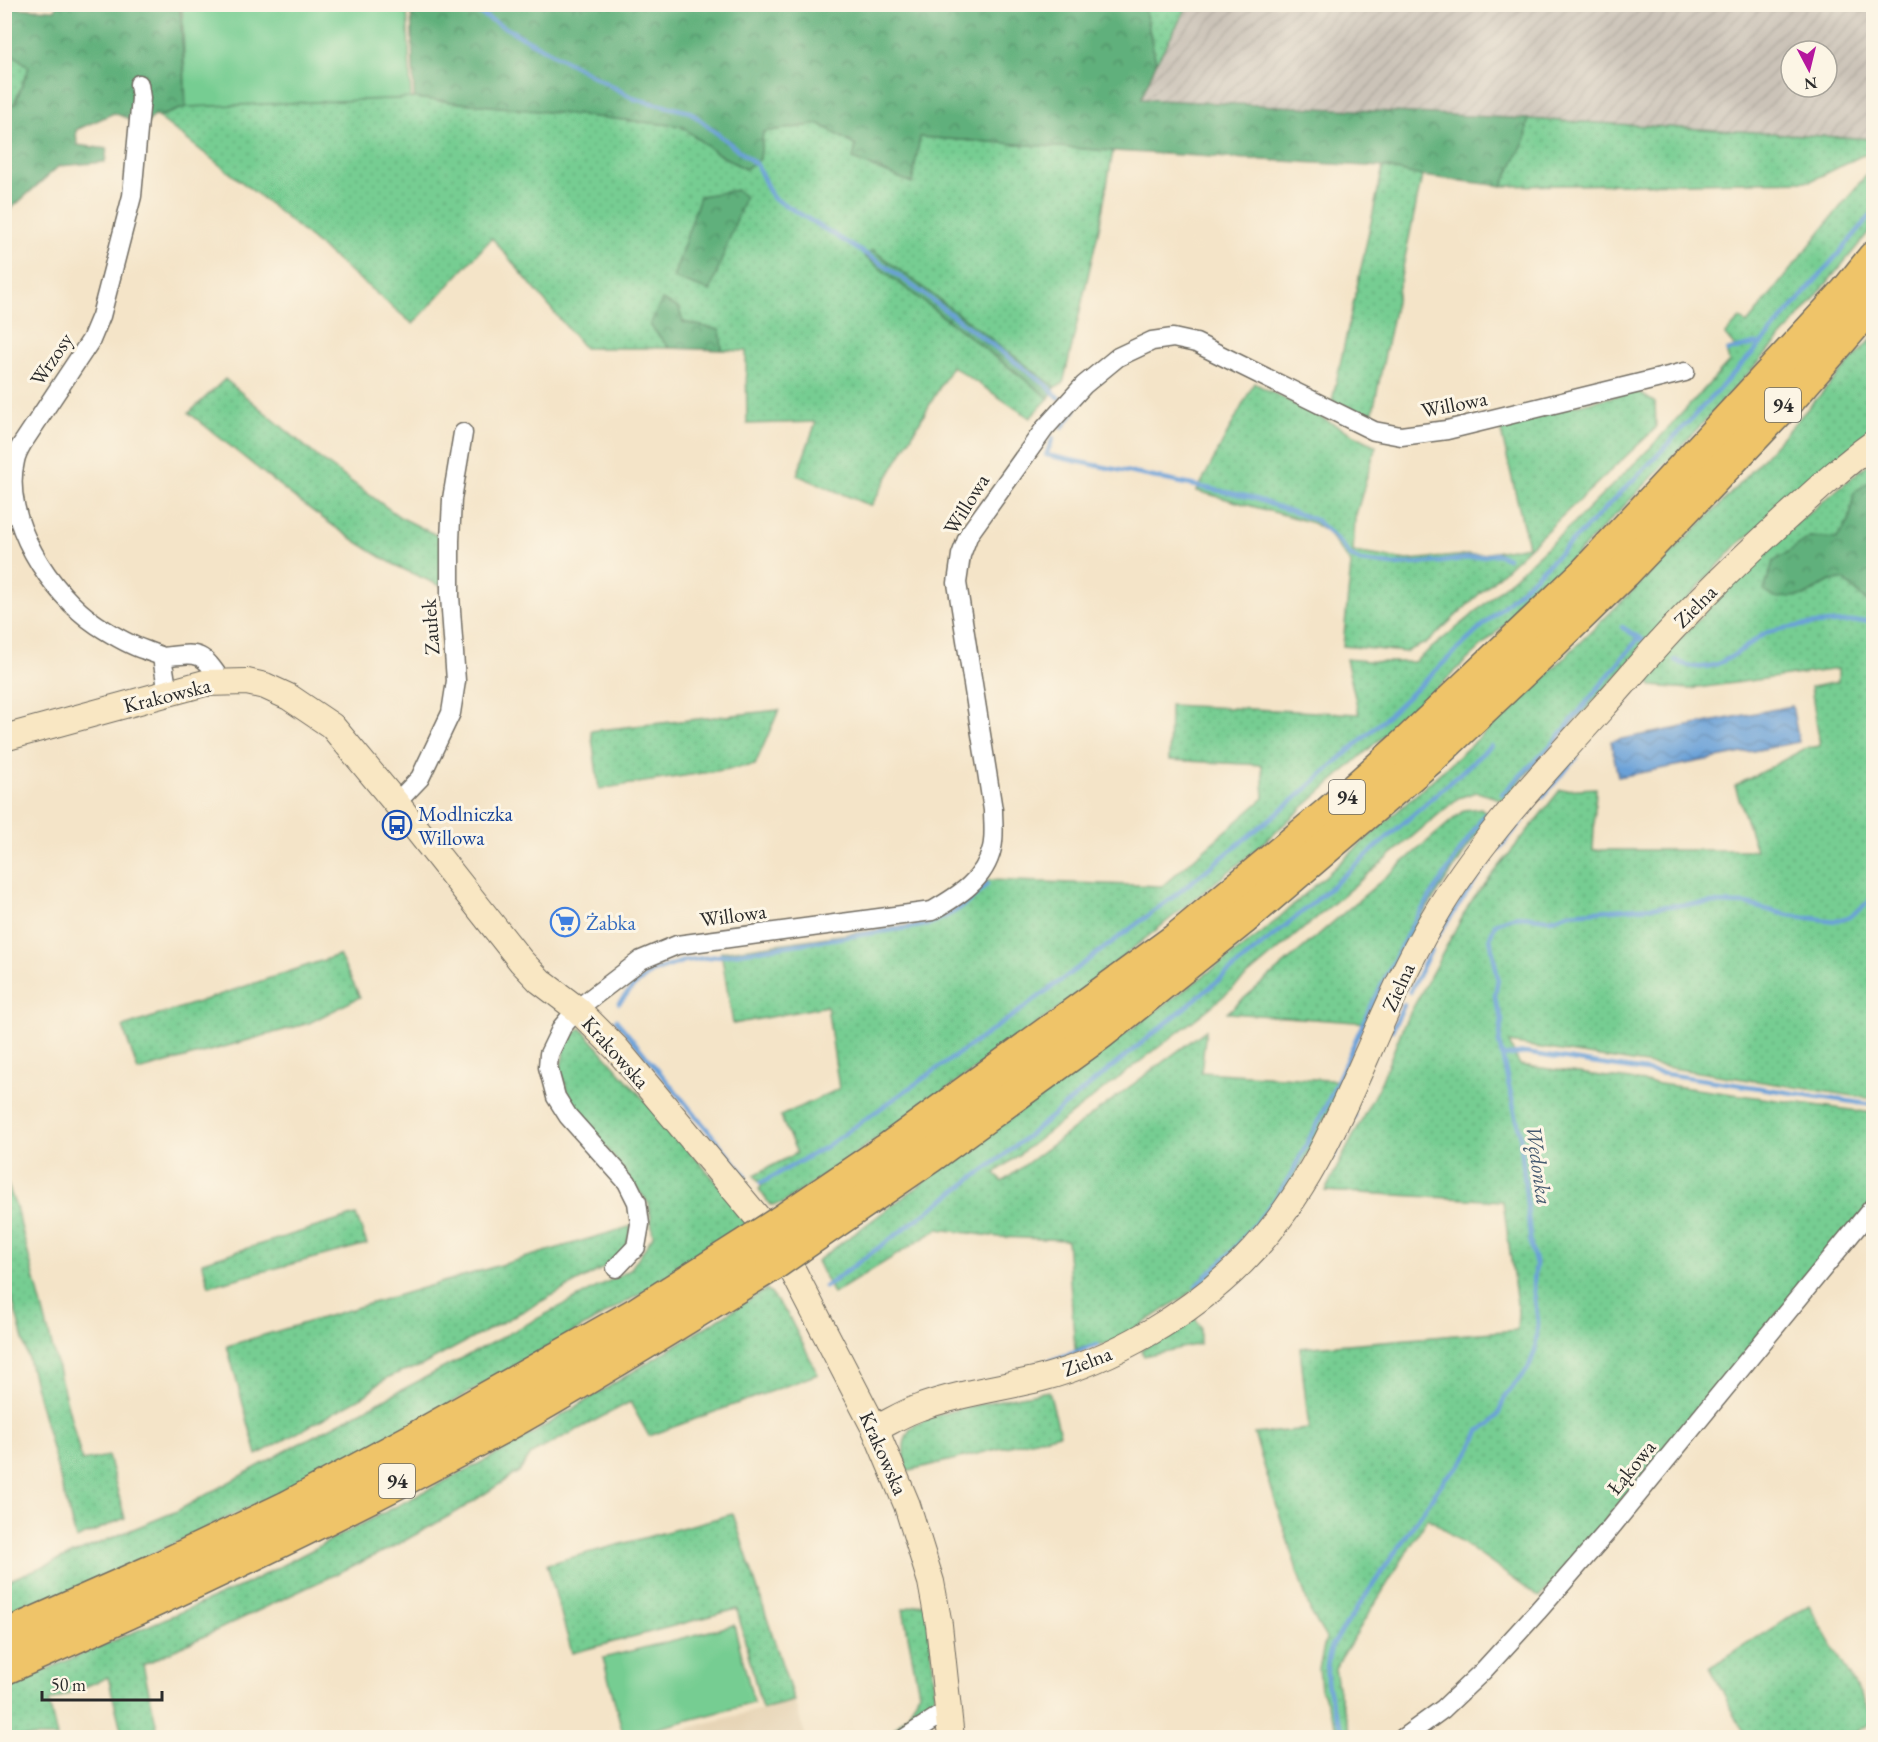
<svg xmlns="http://www.w3.org/2000/svg" width="1878" height="1742" viewBox="0 0 1878 1742" font-family="'EB Garamond',serif">
<style>
.built{fill:#e7d5b7}
.industrial{fill:url(#industrial-furrows);fill-rule:evenodd}
.grass{fill:url(#grass-dots);stroke:#507c5e;stroke-width:1.5}
.forest{fill:url(#forest-crowns);stroke:#466e54;stroke-width:1.5}
.garden{fill:#76cd92;stroke:#507c5e;stroke-width:1.5}
.water{fill:url(#water-waves);stroke:#4b6682;stroke-width:1.5}
.lines{fill:none;stroke-linecap:round;stroke-linejoin:round}
.stream{stroke:#6ba1d8;stroke-width:4.5}
.street-casing{stroke:#716c62;stroke-width:21}
.secondary-casing{stroke:#716c62;stroke-width:28}
.highway-casing{stroke:#716c62;stroke-width:36}
.street{stroke:#fff;stroke-width:18}
.secondary{stroke:#f9e7c3;stroke-width:26}
.highway{stroke:#efc469;stroke-width:33}
.highway-bridge-casing{stroke:#716c62;stroke-width:36;stroke-linecap:butt}
.highway-bridge{stroke:#efc469;stroke-width:33}
.labels{text-anchor:middle;dominant-baseline:central;stroke-width:6;stroke-linejoin:round;paint-order:stroke}
.shield{fill:#fcf5e5;stroke:#6a6863;stroke-width:1.5}
.shield-label{font-size:20px;font-weight:bold;fill:#2b2b2b}
.street-label{font-size:21px;fill:#2b2b2b;stroke:#fcf5e5}
.transit-label{font-size:21px;fill:#164399;stroke:#fcf5e5;text-anchor:start}
.shop-label{font-size:21px;fill:#366cbe;stroke:#fcf5e5;text-anchor:start}
.water-label{font-size:22px;font-style:italic;fill:#455a70;stroke:#fcf5e5}
</style>
<defs>
<pattern id="industrial-furrows" width="10" height="10" patternUnits="userSpaceOnUse" patternTransform="scale(1.5)"><rect width="10" height="10" fill="#cbc3b8"/><path d="M-1 1l2-2M0 10L10 0M9 11l2-2" fill="none" stroke="#aea89e"/></pattern>
<pattern id="grass-dots" width="8" height="8" patternUnits="userSpaceOnUse" patternTransform="scale(1.5)"><rect width="8" height="8" fill="#76cd92"/><path d="M2 2h.1M6 6h.1" fill="none" stroke="#66b07e" stroke-width="1.8" stroke-linecap="round"/></pattern>
<pattern id="forest-crowns" width="20" height="18" patternUnits="userSpaceOnUse" patternTransform="scale(1.5)"><rect width="20" height="18" fill="#60b07c"/><path d="M2 6a3 3 0 1 1 6 0M12 15a3 3 0 1 1 6 0" fill="none" stroke="#4f8f66"/></pattern>
<pattern id="water-waves" width="16" height="10" patternUnits="userSpaceOnUse" patternTransform="scale(1.5)"><rect width="16" height="10" fill="#6ba1d8"/><path d="M0 5q4-4 8 0t8 0" fill="none" stroke="#5883af"/></pattern>
</defs>
<rect width="100%" height="100%" fill="#fcf5e5"/>
<filter id="ink" filterUnits="userSpaceOnUse"><feTurbulence type="fractalNoise" baseFrequency=".0167" numOctaves="2"/><feDisplacementMap in="SourceGraphic" scale="12" xChannelSelector="R" yChannelSelector="G"/><feConvolveMatrix kernelMatrix="1 2 1 2 8 2 1 2 1" color-interpolation-filters="sRGB"/></filter>
<filter id="wash" filterUnits="userSpaceOnUse"><feTurbulence type="fractalNoise" baseFrequency=".008" numOctaves="4" result="noise"/><feDisplacementMap in="SourceGraphic" scale="24" xChannelSelector="R" yChannelSelector="G"/><feGaussianBlur stdDeviation="1.35" result="paint"/><feColorMatrix in="noise" values="0 0 0 0 0 0 0 0 0 0 0 0 0 0 0 0 0 1.4 0 .05"/><feComposite in="paint" operator="in"/></filter>
<g filter="url(#wash)">
<rect width="100%" height="100%" fill="#f4e4c8"/>
<polygon class="built" points="794,1701 806,1737 649,1738"/>
<path class="industrial" d="M1188,5H1873V139L1141,99L1156,63ZM1791,51H1827V87H1791Z"/>
<g class="grass">
<polygon points="1144,5 1188,5 1156,63"/>
<polygon points="4,48 29,67 14,104 5,106"/>
<polygon points="414,98 681,126 715,152 745,169 760,159 763,132 820,124 856,146 853,159 912,183 919,137 1113,151 1100,224 1063,384 1055,387 873,250 864,256 1049,398 1030,418 952,366 871,506 797,475 816,422 747,424 746,351 722,350 720,330 683,322 650,325 669,348 584,348 492,238 413,324 266,201 158,117 186,107"/>
<polygon points="1528,119 1873,139 1873,150 1811,181 1502,186 1526,138"/>
<path d="M1873,166V227L1790,328L1668,461L1551,581L1434,691L1252,853L1055,1011L917,1111L782,1204L770,1205L759,1189L762,1186L754,1175L797,1153L780,1116L839,1089L827,1006L733,1024L721,952L927,923C955,910 967,904 988,880L1162,886L1264,798L1262,765L1169,760L1170,705L1359,714L1346,659L1380,662H1414L1470,617L1579,518L1650,448L1729,362L1726,350L1735,347L1725,335L1740,318L1747,324Z"/>
<polygon points="1383,167 1422,176 1372,416 1332,401"/>
<polygon points="1873,337 1873,434 1736,546 1503,800 1477,792 1458,798 1207,1010 995,1173 1002,1182 1206,1030 1201,1072 1344,1081 1299,1171 1263,1225 1219,1274 1115,1342 1075,1349 1067,1240 999,1237 938,1229 833,1294 817,1261 1263,932 1519,702 1719,506"/>
<path d="M225,379L319,458L400,517L444,539L441,586C426,579 410,573 395,565C321,524 255,465 189,413Z"/>
<polygon points="1254,383 1376,446 1355,518 1353,552 1407,560 1483,554 1528,546 1499,423 1637,391 1655,403 1656,428 1428,642 1405,652 1343,646 1351,564 1327,532 1313,523 1197,491"/>
<polygon points="1873,460 1873,479 1854,493 1849,522 1836,539 1810,537 1804,596 1830,581 1844,580 1866,601 1873,603 1873,1099 1509,1043 1520,1065 1873,1113 1873,1200 1540,1598 1428,1518 1335,1668 1339,1693 1352,1737 1341,1737 1321,1690 1319,1668 1326,1638 1310,1611 1254,1434 1309,1429 1300,1348 1517,1330 1518,1312 1503,1201 1325,1191 1382,1080 1404,1024 1470,903 1560,790 1596,788 1593,850 1756,850 1735,786 1806,748 1820,746 1811,687 1838,682 1838,669 1690,689 1651,686 1647,674 1719,597 1792,527"/>
<polygon points="779,710 755,765 599,789 591,731"/>
<polygon points="1481,808 1489,816 1424,913 1369,1023 1227,1013 1464,810"/>
<polygon points="339,955 360,997 309,1023 138,1071 123,1027"/>
<polygon points="581,1028 728,1195 750,1224 638,1295 380,1444 94,1582 5,1617 5,1582 177,1511 291,1448 630,1270 653,1236 649,1204 573,1104 560,1070 567,1040"/>
<polygon points="4,1175 16,1207 82,1461 108,1456 125,1518 76,1539 5,1272"/>
<polygon points="356,1215 367,1244 209,1286 202,1262"/>
<path d="M632,1226L624,1252L605,1267L419,1367C399,1371 380,1379 366,1395L257,1455L227,1346Z"/>
<polygon points="767,1289 788,1315 818,1374 649,1436 630,1402 531,1454 520,1471 458,1511 395,1546 143,1665 159,1737 123,1737 108,1677 49,1702 57,1737 5,1737 5,1687 244,1585 511,1447"/>
<polygon points="1195,1317 1200,1327 1200,1344 1144,1356 1141,1350"/>
<path d="M1049,1391L1060,1434L906,1471C904,1457 901,1444 909,1431C921,1411 1024,1396 1049,1391Z"/>
<polygon points="733,1514 794,1701 762,1709 737,1609 572,1653 547,1564"/>
<polygon points="928,1602 935,1693 928,1709 917,1721 891,1737 885,1738 908,1714 919,1693 903,1609"/>
<polygon points="1809,1605 1873,1716 1873,1722 1848,1737 1746,1737 1710,1667"/>
</g>
<g class="forest">
<polygon points="57,4 180,5 186,107 158,117 155,115 145,125 114,113 76,130 77,145 107,149 105,162 59,166 5,214 5,106 15,104 29,67 5,48 5,5 17,5 17,8 55,10"/>
<polygon points="411,5 1144,5 1156,63 1141,99 1528,119 1526,138 1502,186 1422,176 1383,167 1113,151 920,137 912,183 853,159 856,146 820,124 763,132 760,159 745,169 715,152 681,126 414,98"/>
<polygon points="737,190 745,197 710,291 673,278 700,196"/>
<polygon points="873,250 1055,387 1049,398 864,256"/>
<polygon points="662,300 679,308 683,322 720,330 722,350 669,348 650,325"/>
<polygon points="1873,479 1873,603 1866,601 1844,580 1830,581 1804,596 1775,598 1764,590 1773,562 1810,537 1836,539 1849,522 1854,493"/>
</g>
<g class="garden">
<polygon points="182,5 407,5 411,98 186,107"/>
<polygon points="734,1625 754,1703 624,1737 603,1658"/>
</g>
<polygon class="water" points="1792,706 1799,742 1618,777 1611,741"/>
<g class="lines">
<g class="stream">
<polyline points="467,4 473,10 635,99 690,112 757,165 772,197 887,267 1045,384 1059,398"/>
<polyline points="1728,351 1754,344 1761,344"/>
<polyline points="1062,428 1075,410"/>
<polyline points="1053,438 1046,455 1250,497 1316,520 1340,543 1351,556 1360,561 1393,565 1441,562 1497,554 1508,558"/>
<polyline points="1622,627 1644,641"/>
<path d="M1675,660C1705,677 1727,661 1751,643C1757,639 1764,633 1771,631C1804,623 1840,623 1874,620"/>
<polyline points="1502,794 1555,741 1639,638"/>
<polyline points="1542,797 1576,758"/>
<polyline points="1498,850 1533,807"/>
<polyline points="1436,938 1489,861"/>
<polyline points="1410,992 1431,950"/>
<path d="M619,1003L633,987L652,972L684,961L927,925C954,913 967,906 987,884"/>
<polyline points="616,1020 746,1176"/>
<polyline points="1392,1030 1404,1005"/>
<polyline points="1503,1056 1525,1053 1874,1105"/>
<polyline points="1333,1157 1355,1115"/>
<polyline points="761,1183 824,1148 1021,1010 1173,897 1297,797 1379,724 1585,529 1653,460 1761,344 1874,212"/>
<polyline points="1196,1286 1231,1253 1274,1201 1292,1173 1326,1106 1368,1012 1412,925 1484,815"/>
<polyline points="825,1287 1003,1156 1306,909 1491,746"/>
<polyline points="1023,1370 1097,1345"/>
<path d="M1346,1738C1333,1705 1318,1679 1333,1644L1446,1477C1462,1469 1472,1447 1479,1431L1490,1425L1498,1415L1506,1394L1528,1369L1535,1351L1538,1322L1533,1286L1536,1265L1531,1247L1520,1133L1499,1043L1502,1019L1496,1003L1495,995L1498,979L1490,937L1495,924C1519,911 1526,918 1550,919C1556,919 1563,915 1568,913L1710,903L1746,904L1788,915L1835,921L1849,917L1869,902L1874,893"/>
</g>
</g>
</g>
<g filter="url(#ink)">
<g class="lines">
<g class="street-casing">
<g id="street">
<path d="M139,84L141,98L132,196L101,316L91,340L22,444C19,449 16,455 15,461C1,519 51,594 97,625C111,634 129,645 145,650C151,653 156,653 162,657C199,653 201,650 222,682"/>
<polyline points="162,657 168,694"/>
<polyline points="396,803 420,778 451,713 456,681 450,596 450,541 452,499 463,433"/>
<path d="M616,1268L636,1247L640,1224L637,1202L627,1182L568,1116L556,1097L548,1067L549,1054L562,1027L577,1009L641,960L677,945L932,911C958,896 985,880 992,848C995,836 993,822 993,810L957,583L961,555L969,534L1045,428L1084,385L1118,357L1152,341L1173,338L1196,343L1374,431L1401,436L1447,430L1685,372"/>
<polyline points="905,1738 948,1710"/>
<polyline points="1403,1738 1443,1709 1483,1671 1537,1612 1607,1532 1874,1206"/>
</g>
</g>
<g class="secondary-casing">
<g id="secondary">
<polyline points="4,738 205,683 247,682 265,686 289,697 332,726 396,803 521,961 540,981 577,1009 616,1048 758,1218 794,1273 875,1429 907,1505 931,1582 939,1625 951,1738"/>
<path d="M875,1429C890,1422 905,1412 921,1407C959,1393 1002,1388 1042,1378C1114,1359 1189,1315 1242,1262C1337,1168 1366,1031 1433,919C1479,840 1542,775 1602,708C1628,679 1653,649 1680,621C1717,582 1756,545 1796,509C1821,486 1846,463 1874,443"/>
</g>
</g>
<g class="highway-casing">
<g id="highway">
<polyline points="780,1223 886,1151 1176,940 1328,814 1402,748 1585,574 1846,293 1874,258"/>
<polyline points="799,1246 929,1157 1100,1033 1242,919 1431,757 1541,653 1624,572 1789,399 1874,301"/>
<polyline points="4,1637 160,1568 287,1508 415,1439 637,1314 755,1239"/>
<path d="M4,1668C175,1593 342,1514 505,1425C596,1374 684,1318 773,1264"/>
</g>
</g>
<use href="#street" class="street"/>
<use href="#secondary" class="secondary"/>
<use href="#highway" class="highway"/>
<g class="highway-bridge-casing">
<g id="highway-bridge">
<polyline points="755,1239 780,1223"/>
<polyline points="773,1264 799,1246"/>
</g>
</g>
<use href="#highway-bridge" class="highway-bridge"/>
</g>
</g>
<defs>
<g id="bus-ring" transform="scale(1.5)"><circle r="9.5" fill="#fcf5e5" stroke="#1a4fb4" stroke-width="1.5"/><path d="M-5-6H5V4H4V6H2V4H-2V6H-4V4H-5ZM-3.5-4V0h7V-4ZM-3.5 1.2v1.5H-2V1.2ZM2 1.2v1.5H3.5V1.2Z" fill="#1a4fb4"/></g>
<g id="supermarket-ring" transform="scale(1.5)"><circle r="9.5" fill="#fcf5e5" stroke="#3f7fe0" stroke-width="1.5"/><path d="M-6-5.5h2.5l.6 2H6L4.5 2H-2.5L-4.4-4H-6ZM-1.5 3.2a1.3 1.3 0 1 0 .1 0ZM3 3.2a1.3 1.3 0 1 0 .1 0Z" fill="#3f7fe0"/></g>
</defs>
<g fill-rule="evenodd">
<use href="#bus-ring" x="397" y="825"/>
<use href="#supermarket-ring" x="565" y="922"/>
</g>
<g class="labels">
<g class="shield">
<rect x="1765" y="388" width="36" height="34" rx="4.5"/>
<rect x="1329" y="780" width="36" height="34" rx="4.5"/>
<rect x="379" y="1464" width="36" height="34" rx="4.5"/>
</g>
<g class="shield-label">
<text x="1783" y="405">94</text>
<text x="1347" y="797">94</text>
<text x="397" y="1481">94</text>
</g>
<g class="street-label">
<text transform="translate(51 359) rotate(-56)">Wrzosy</text>
<text transform="translate(1454 404) rotate(-11)">Willowa</text>
<text transform="translate(966 504) rotate(-58)">Willowa</text>
<text transform="translate(1695 606) rotate(-45)">Zielna</text>
<text transform="translate(430 627) rotate(-94)">Zaułek</text>
<text transform="translate(167 695) rotate(-14)">Krakowska</text>
<text transform="translate(733 915) rotate(-8)">Willowa</text>
<text transform="translate(1398 987) rotate(-66)">Zielna</text>
<text transform="translate(616 1052) rotate(48)">Krakowska</text>
<text transform="translate(1087 1361) rotate(-21)">Zielna</text>
<text transform="translate(884 1453) rotate(66)">Krakowska</text>
<text transform="translate(1631 1467) rotate(-51)">Łąkowa</text>
</g>
<g class="transit-label">
<text x="418" y="813">Modlniczka<tspan x="418" dy="24">Willowa</tspan></text>
</g>
<g class="shop-label">
<text x="586" y="922">Żabka</text>
</g>
<g class="water-label">
<text transform="translate(1539 1165) rotate(82)">Wędonka</text>
</g>
</g>
<rect width="1878" height="1742" fill="none" stroke="#fcf5e5" stroke-width="24"/>
<g transform="translate(1809 69) rotate(173)"><circle r="28" fill="#fcf5e5" stroke="#a8a49b" stroke-width="1.5"/>
<path d="M0-4.5L10 22L0 15L-10 22Z" fill="#b5179e"/>
<text y="-9" font-size="16" font-weight="bold" text-anchor="middle" fill="#2b2b2b">N</text>
</g>
<path d="M42 1691v9h120v-9" fill="none" stroke="#2b2b2b" stroke-width="3"/>
<text x="51" y="1691" font-size="18" fill="#2b2b2b" stroke="#fcf5e5" stroke-width="4.5" paint-order="stroke">50 m</text>
</svg>
